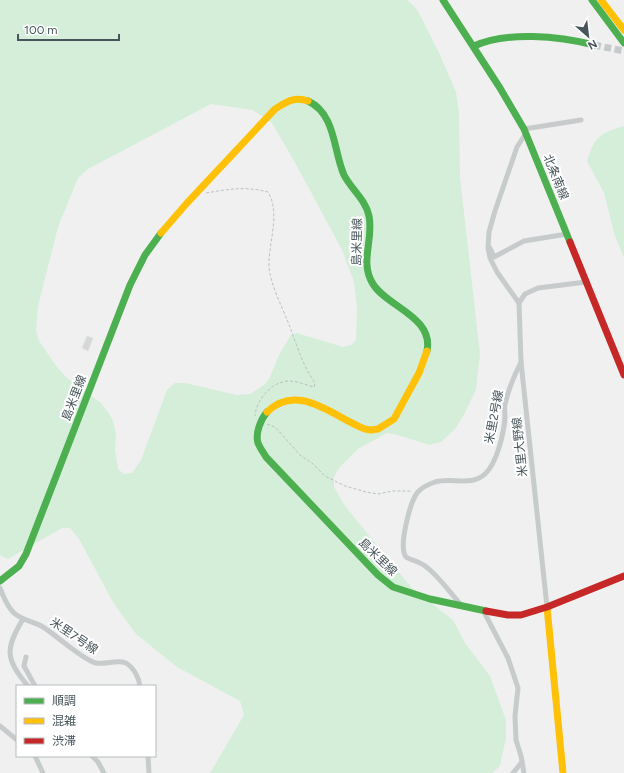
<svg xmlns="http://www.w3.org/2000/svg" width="624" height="773" viewBox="0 0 624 773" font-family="Figtree,'Noto Sans JP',sans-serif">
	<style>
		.green { fill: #d5eed9; fill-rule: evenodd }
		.building { fill: #d6d8d8; stroke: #e1e2e3 }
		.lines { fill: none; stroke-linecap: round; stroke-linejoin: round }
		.secondary-tunnel { stroke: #c6cacb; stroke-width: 7; stroke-dasharray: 7 3.5; stroke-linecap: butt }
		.path { stroke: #b7c3bd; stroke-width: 1; stroke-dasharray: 3 2; stroke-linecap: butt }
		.street { stroke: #c7cbcc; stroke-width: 5 }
		.fast { stroke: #4caf50; stroke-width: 7 }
		.slow { stroke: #ffc107; stroke-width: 7 }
		.jam { stroke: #c62828; stroke-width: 7 }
		.labels { text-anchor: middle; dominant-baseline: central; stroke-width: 4; stroke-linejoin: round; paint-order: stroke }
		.street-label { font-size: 12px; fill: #48565b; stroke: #fff }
	</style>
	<rect width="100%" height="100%" fill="#f0f0f0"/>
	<g class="green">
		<path d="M0,0H407L413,5L418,11L440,55L456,92L459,112L460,177L480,354L476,389L464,415L455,429L441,442L430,445L394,434L387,433L358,449L339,468L334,477V487L345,506L411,587L453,620L465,643L490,676L506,720V738L502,756L500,766L492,773H210L244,715L240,701L177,667L136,634L114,604L79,539L70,528H62L8,559L0,555ZM211,104L253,110L272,123L298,168L342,250L354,282L357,308L356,340L351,345L343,347L297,333L291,335L280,353L269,379L264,385L250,394L237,395L185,383H175L167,390L141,460L132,473L124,474L118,469L115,450L116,434L113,421L110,415L101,403L66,377L57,367L39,341L36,331L38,306L58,227L78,178L88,169Z"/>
		<path d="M624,126V258L614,233L604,193L587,161C594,137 600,133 624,126Z"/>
	</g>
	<polygon class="building" points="87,336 93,338 88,351 82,348"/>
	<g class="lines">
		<polyline class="secondary-tunnel" points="594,45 624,51"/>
		<g class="path">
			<path d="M206,193C230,189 244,186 268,192C281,213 268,244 269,267C270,283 282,307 288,322C296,342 302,365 315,383L314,387C306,385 297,381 289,381C272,381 256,400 255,416"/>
			<polyline points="267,424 275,427 301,456 312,463 325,476 345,486 366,492 378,494 392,491 411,491"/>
		</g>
		<g class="street">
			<polyline points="524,129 581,120"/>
			<polyline points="526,133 517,147 495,211 489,232 488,248 490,258 497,272 519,303 521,362 547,607"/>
			<polyline points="490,248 494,257 524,241 567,234"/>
			<polyline points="519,303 525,294 538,288 586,282"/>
			<path d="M0,588C3,596 7,606 13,612C22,621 34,621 43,627C56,635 83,660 96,663C106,665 117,659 126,663C134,668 139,678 140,686"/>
			<path d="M462,606C451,594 438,575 425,566C420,562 408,559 406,557C398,547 410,503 417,493C421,488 429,484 435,482C452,477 471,487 485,474C497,463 504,433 505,417C505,413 504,409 505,405C508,390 514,376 521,362"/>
			<polyline points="483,610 508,658 518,688 515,716 516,740 521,756 524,773"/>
			<path d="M23,619C5,649 5,659 28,686"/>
			<polyline points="26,657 24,666 35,686"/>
			<polyline points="0,726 17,740"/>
			<polyline points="35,756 43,773"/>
			<polyline points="92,756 98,762 104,773"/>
			<polyline points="148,756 149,773"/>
			<polyline points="513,773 522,762"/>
		</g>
		<g class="fast">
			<polyline points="443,0 500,88 524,129 570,242"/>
			<polyline points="592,0 624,43"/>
			<path d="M474,46C507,31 559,36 594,45"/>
			<path d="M308,101C336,114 333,150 344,175C351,189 366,200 369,216C374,240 359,262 373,284C387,307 434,317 427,351"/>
			<path d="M267,412C261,419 255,433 258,443C260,448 263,452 266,457L378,575L393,587L430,599L486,611"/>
			<polyline points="0,581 19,566 26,554 130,285 145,255 161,233"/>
		</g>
		<g class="slow">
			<polyline points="601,0 624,30"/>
			<path d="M161,233L187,203L275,109C286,102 295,96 308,101"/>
			<path d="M267,412C298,381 335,418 365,429L371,430L378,429L394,419L419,373L427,351"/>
			<polyline points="547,607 563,773"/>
		</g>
		<g class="jam">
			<polyline points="570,242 624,375"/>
			<polyline points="486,611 508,615 521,615 547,607 624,576"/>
		</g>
	</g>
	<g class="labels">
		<g class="street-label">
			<text transform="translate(556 177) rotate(68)">北条南線</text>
			<text transform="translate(357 242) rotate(-89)">島米里線</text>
			<text transform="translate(74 398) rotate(-69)">島米里線</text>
			<text transform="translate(494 417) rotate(-79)">米里2号線</text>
			<text transform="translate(520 447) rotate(-96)">米里大野線</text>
			<text transform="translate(378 557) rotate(44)">島米里線</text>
			<text transform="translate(74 636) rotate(34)">米里7号線</text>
		</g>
	</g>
	<rect x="16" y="685" width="140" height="72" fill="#ffffff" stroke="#b6bbbd"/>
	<rect x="24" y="698" width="20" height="6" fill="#4caf50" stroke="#b6bbbd"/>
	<text x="52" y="705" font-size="12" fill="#48565b">順調</text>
	<rect x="24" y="718" width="20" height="6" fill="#ffc107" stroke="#b6bbbd"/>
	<text x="52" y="725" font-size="12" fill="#48565b">混雑</text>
	<rect x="24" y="738" width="20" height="6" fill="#c62828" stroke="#b6bbbd"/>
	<text x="52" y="745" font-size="12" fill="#48565b">渋滞</text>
	<g transform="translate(588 36) rotate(152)" stroke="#ffffff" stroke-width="3" paint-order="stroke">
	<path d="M0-3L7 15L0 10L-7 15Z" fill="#48565b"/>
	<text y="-6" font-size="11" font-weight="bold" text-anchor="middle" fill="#48565b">N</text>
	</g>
	<path d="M18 34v6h101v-6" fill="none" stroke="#48565b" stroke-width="2"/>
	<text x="24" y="34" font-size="12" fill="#48565b" stroke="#ffffff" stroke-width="3" paint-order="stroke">100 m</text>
</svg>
